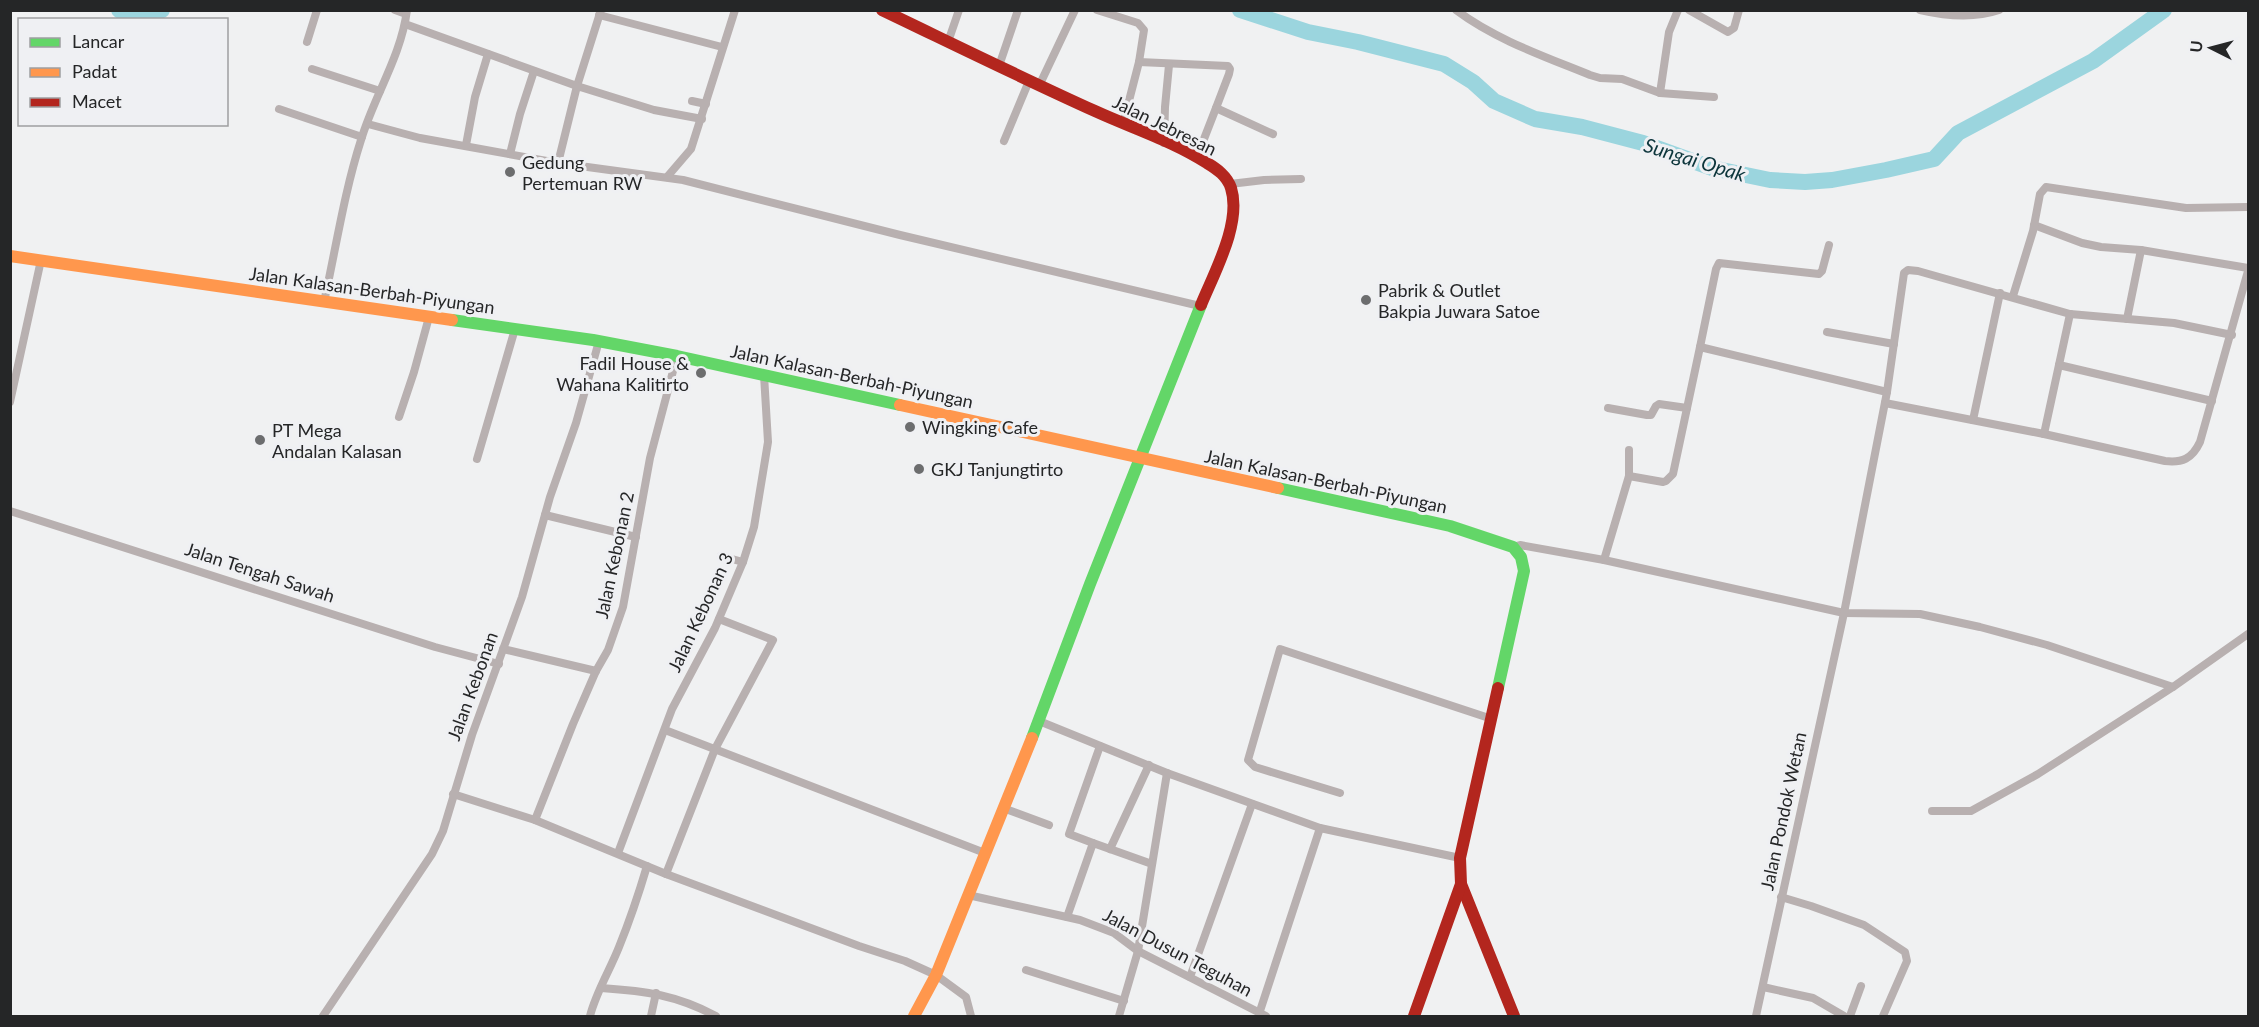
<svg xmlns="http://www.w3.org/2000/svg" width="2259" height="1027" viewBox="0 0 2259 1027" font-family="Lato,sans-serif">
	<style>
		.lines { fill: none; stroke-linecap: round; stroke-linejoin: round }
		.river { stroke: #9bd5de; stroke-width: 16 }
		.street { stroke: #b8b0b0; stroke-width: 8 }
		.fast { stroke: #63d668; stroke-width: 12 }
		.slow { stroke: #ff974d; stroke-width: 12 }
		.jam { stroke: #b3261e; stroke-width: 12 }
		.poi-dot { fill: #6c6d6e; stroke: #eff0f3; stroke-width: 2 }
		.labels { text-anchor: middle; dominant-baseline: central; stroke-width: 6; stroke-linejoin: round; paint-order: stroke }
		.street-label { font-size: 18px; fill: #252627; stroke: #eff0f3 }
		.poi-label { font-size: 18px; fill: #252627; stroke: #eff0f3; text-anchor: start }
		.water-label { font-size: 20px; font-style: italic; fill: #0c353b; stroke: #eff0f3 }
	</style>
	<rect width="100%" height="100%" fill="#f0f1f2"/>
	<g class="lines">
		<g class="river">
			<path d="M119,10C132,20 149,18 162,10"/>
			<polyline points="1240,10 1308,32 1358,42 1444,64 1473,82 1494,101 1535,119 1582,127 1643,143 1712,168 1770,180 1805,182 1832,180 1886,170 1934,159 1958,133 2093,61 2164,10"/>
		</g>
		<g class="street">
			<polyline points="395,10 406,14"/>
			<polyline points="1097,10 1138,23 1144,30 1139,62 1123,124"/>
			<path d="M1456,10C1496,40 1546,57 1590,75L1600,78L1622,79L1660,93L1714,97"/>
			<polyline points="1689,10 1728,32 1734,28 1739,10"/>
			<path d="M1920,10C1946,16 1973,19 1999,10"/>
			<polyline points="599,15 722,47"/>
			<polyline points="405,24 577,86 601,10"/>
			<polyline points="307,42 317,10"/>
			<polyline points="948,42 959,10"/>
			<polyline points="1139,62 1228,66 1230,69 1229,74 1216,108"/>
			<polyline points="999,66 1018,10"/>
			<polyline points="312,69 380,91"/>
			<polyline points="1039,86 1075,10"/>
			<polyline points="1660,93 1669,32 1678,10"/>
			<polyline points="692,101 706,104"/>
			<polyline points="279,109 362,137"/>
			<polyline points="368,124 420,138 558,163 683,180 900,235 1200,306"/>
			<polyline points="1004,141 1029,81"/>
			<polyline points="1164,143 1165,107 1169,65"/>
			<polyline points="466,145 475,97 488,54"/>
			<polyline points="510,154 520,114 534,71"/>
			<polyline points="1197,157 1216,108 1273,134"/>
			<polyline points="558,163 577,86 654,110 702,119"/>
			<polyline points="667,177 691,149 735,10"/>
			<polyline points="1230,184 1264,180 1301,179"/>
			<polyline points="2034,225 2082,243 2101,247 2141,250 2248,268"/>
			<polyline points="2013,296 2033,231 2040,194 2046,187 2186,208 2248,207"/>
			<path d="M324,302C336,248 344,193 361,140C374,96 401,57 407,10"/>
			<polyline points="2127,319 2141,250"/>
			<polyline points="1827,332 1894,344"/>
			<polyline points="1700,347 1716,269 1719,263 1819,274 1822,271 1829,245"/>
			<polyline points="2059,365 2212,401"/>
			<polyline points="10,402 41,260"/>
			<path d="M1885,403L2044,434L2165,461C2182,463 2192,459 2200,442L2248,271"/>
			<polyline points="1608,408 1647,415 1651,415 1656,406 1659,404 1687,408"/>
			<polyline points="399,417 414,372 429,317"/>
			<polyline points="1973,420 2000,293"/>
			<polyline points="2044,434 2070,314"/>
			<polyline points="477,459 515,329"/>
			<polyline points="1629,476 1629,450"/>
			<polyline points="10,511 435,647 499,664"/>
			<polyline points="545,515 636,537"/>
			<polyline points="1513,547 1520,545 1604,560 1844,613 1920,614 1980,627 2047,645 2173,687"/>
			<polyline points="721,556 743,562"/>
			<polyline points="1604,560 1629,476 1663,482 1666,481 1673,474 1700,347 1887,392"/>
			<polyline points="503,649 596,671"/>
			<polyline points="1039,721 1167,773 1320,828 1460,858"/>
			<polyline points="665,730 985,853"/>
			<polyline points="1340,793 1255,767 1248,760 1280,649 1492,719"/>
			<polyline points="453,794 535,820 666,874 859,946 905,961 936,975 966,997 971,1016"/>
			<polyline points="1003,808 1049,825"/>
			<polyline points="1932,811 1971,811 2038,774 2173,687 2248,634"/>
			<polyline points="535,820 573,724 596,671 608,650 623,607 650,458 677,356"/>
			<polyline points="1093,843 1069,834 1100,746"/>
			<polyline points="1110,849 1149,765"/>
			<polyline points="618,853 672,709 715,628 743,562 754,527 768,442 764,375"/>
			<polyline points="666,874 715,749 773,640 719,619"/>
			<polyline points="968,895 1080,920 1114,933 1138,951 1266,1016"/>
			<polyline points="1781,897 1811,906 1864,925 1905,952 1907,961 1883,1016"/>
			<polyline points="1067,917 1093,843 1152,864"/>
			<polyline points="1026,970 1124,1001"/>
			<polyline points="1190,977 1252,804"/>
			<polyline points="1763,987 1813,998 1844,1016"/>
			<path d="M601,988C646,991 676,995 716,1016"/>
			<polyline points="1259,1014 1320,828"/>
			<polyline points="323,1016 432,854 443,831 472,735 522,597 550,497 576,423 599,341"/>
			<path d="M590,1016C596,992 610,970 619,947C630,920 639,893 647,866"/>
			<polyline points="651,1016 656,993"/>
			<polyline points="1119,1016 1138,951 1167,773"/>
			<polyline points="1756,1016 1844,613 1887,392 1904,273 1908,270 1918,271 2070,314 2174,323 2232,335"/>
			<polyline points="1850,1016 1861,986"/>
		</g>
		<g class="fast">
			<polyline points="452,320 593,340 677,356 900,405"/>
			<polyline points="1278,488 1450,526 1513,547 1521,557 1524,571 1498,688"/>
			<polyline points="1032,738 1090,584 1201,305"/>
		</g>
		<g class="slow">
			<polyline points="10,256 452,320"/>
			<polyline points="900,405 1278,488"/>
			<polyline points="914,1016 936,975 1032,738"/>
		</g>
		<g class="jam">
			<path d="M882,10C953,44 1024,79 1095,111C1132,128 1173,141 1207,163C1217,169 1227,176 1231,188C1242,223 1214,273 1201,305"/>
			<polyline points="1498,688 1460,858 1461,884 1514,1016"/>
			<polyline points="1414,1016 1461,884"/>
		</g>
	</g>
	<g class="poi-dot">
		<circle cx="510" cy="172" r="6"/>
		<circle cx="1366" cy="300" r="6"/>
		<circle cx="701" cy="373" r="6"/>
		<circle cx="910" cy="427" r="6"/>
		<circle cx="260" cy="440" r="6"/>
		<circle cx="919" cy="469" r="6"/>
	</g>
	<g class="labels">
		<g class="street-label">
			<text transform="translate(1165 125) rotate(26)">Jalan Jebresan</text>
			<text transform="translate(372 290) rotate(8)">Jalan Kalasan-Berbah-Piyungan</text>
			<text transform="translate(852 376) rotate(12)">Jalan Kalasan-Berbah-Piyungan</text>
			<text transform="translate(1326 481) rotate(12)">Jalan Kalasan-Berbah-Piyungan</text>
			<text transform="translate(614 555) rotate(-78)">Jalan Kebonan 2</text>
			<text transform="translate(260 572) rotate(18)">Jalan Tengah Sawah</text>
			<text transform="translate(700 612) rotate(-65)">Jalan Kebonan 3</text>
			<text transform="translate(472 686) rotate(-70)">Jalan Kebonan</text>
			<text transform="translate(1783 811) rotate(-78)">Jalan Pondok Wetan</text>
			<text transform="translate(1178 952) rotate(28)">Jalan Dusun Teguhan</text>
		</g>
		<g class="poi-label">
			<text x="522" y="162">Gedung<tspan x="522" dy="21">Pertemuan RW</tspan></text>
			<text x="1378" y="290">Pabrik &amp; Outlet<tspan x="1378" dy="21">Bakpia Juwara Satoe</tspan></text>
			<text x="689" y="363" text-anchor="end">Fadil House &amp;<tspan x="689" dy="21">Wahana Kalitirto</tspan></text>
			<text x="922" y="427">Wingking Cafe</text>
			<text x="272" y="430">PT Mega<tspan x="272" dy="21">Andalan Kalasan</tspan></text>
			<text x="931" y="469">GKJ Tanjungtirto</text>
		</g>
		<g class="water-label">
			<text transform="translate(1695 159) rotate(17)">Sungai Opak</text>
		</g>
	</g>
	<rect width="2259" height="1027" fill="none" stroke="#252627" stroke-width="24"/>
	<rect x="18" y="18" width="210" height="108" fill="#eff0f3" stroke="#9e9fa1" stroke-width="1.5"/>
	<rect x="30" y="38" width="30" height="9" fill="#63d668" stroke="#9e9fa1" stroke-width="1.5"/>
	<text x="72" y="48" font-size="18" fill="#252627">Lancar</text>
	<rect x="30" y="68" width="30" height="9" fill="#ff974d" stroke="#9e9fa1" stroke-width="1.5"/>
	<text x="72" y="78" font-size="18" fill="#252627">Padat</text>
	<rect x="30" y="98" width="30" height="9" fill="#b3261e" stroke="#9e9fa1" stroke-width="1.5"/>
	<text x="72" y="108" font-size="18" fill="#252627">Macet</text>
	<g transform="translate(2211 48) rotate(276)" stroke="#eff0f3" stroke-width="4.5" paint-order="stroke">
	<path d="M0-4.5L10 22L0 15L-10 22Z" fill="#252627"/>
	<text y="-9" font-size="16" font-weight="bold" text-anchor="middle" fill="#252627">U</text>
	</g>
</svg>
